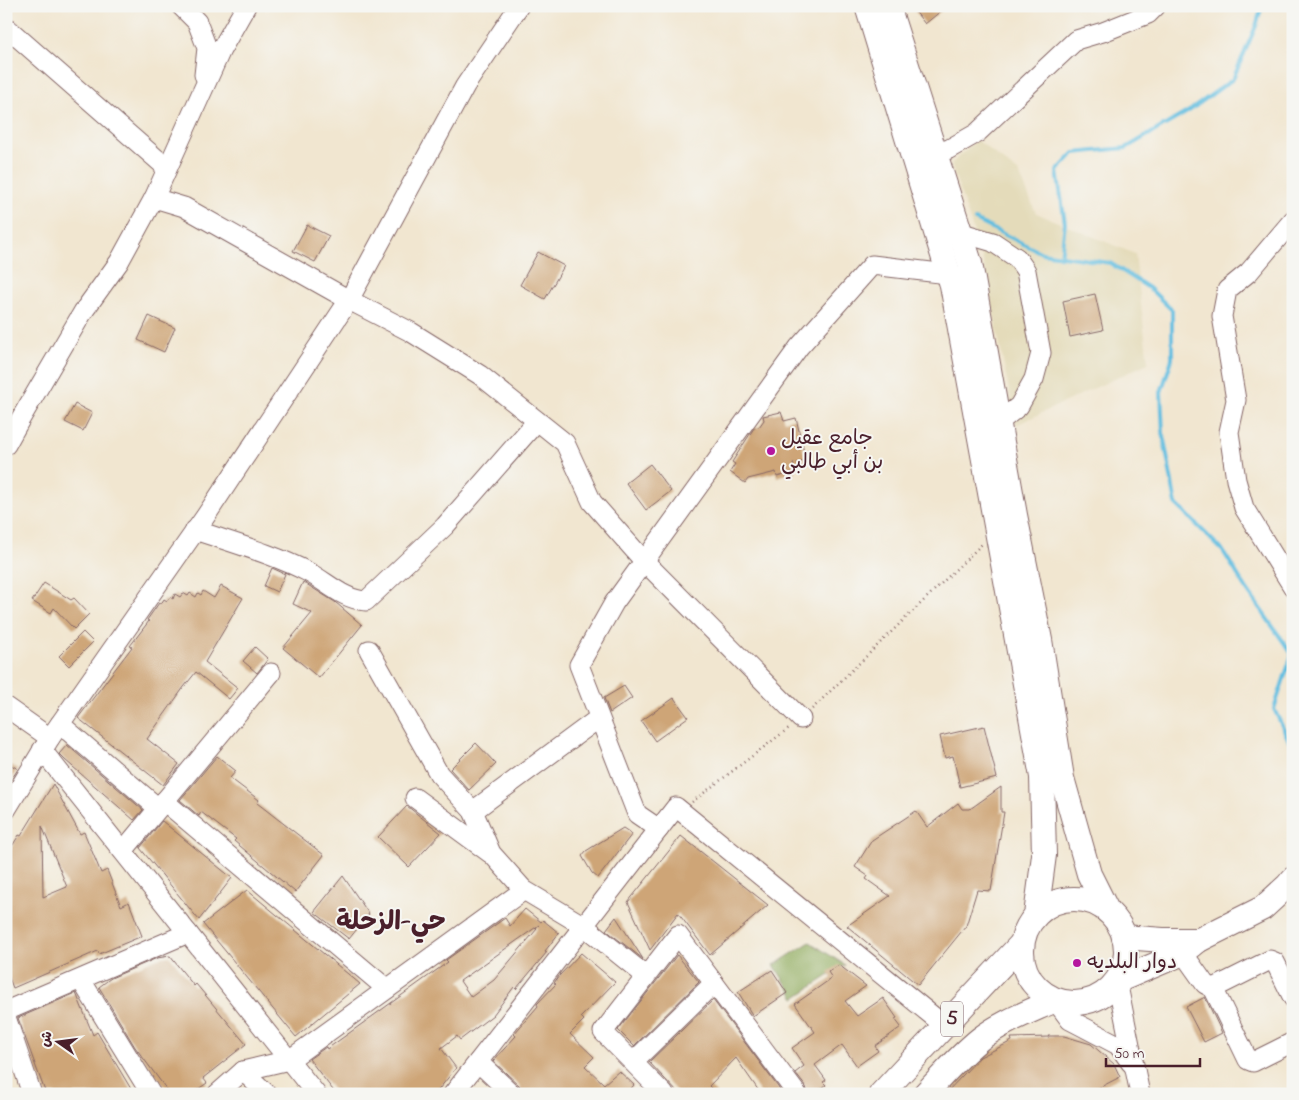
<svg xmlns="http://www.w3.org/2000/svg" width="1299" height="1100" viewBox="0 0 1299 1100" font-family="'Indie Flower','Playpen Sans Arabic',sans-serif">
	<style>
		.built { fill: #e4dbba }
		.forest { fill: #8faa5c; stroke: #6c6444 }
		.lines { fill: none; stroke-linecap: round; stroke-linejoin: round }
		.stream { stroke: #62bee0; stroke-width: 4 }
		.building { fill: #cea577; fill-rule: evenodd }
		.minor-casing { stroke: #846565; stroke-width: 21 }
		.major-casing { stroke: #846565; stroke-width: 26 }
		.path { stroke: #846565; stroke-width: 2.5; stroke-dasharray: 1 4; stroke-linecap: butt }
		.minor { stroke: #fff; stroke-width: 19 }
		.major { stroke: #fff; stroke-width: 24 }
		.poi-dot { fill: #b5179e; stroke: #f6f6f2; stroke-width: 2 }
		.labels { text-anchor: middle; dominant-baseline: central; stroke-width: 4; stroke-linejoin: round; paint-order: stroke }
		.shield { fill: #f6f6f2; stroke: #7e6067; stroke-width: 1 }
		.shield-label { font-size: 20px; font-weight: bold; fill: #4a1f2b }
		.poi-label { font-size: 21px; fill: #4a1f2b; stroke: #f6f6f2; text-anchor: start }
		.district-label { font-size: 26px; font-weight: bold; fill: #4a1f2b; stroke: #f6f6f2 }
	</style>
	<rect width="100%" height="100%" fill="#f6f6f2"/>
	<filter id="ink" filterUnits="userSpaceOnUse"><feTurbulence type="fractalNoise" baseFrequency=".02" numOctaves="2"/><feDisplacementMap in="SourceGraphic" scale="10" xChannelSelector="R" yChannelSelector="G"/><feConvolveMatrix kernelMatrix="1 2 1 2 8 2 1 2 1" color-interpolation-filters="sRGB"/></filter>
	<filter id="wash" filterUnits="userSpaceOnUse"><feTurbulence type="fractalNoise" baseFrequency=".0096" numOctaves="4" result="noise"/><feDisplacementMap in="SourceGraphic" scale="20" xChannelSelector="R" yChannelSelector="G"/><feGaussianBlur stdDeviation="1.12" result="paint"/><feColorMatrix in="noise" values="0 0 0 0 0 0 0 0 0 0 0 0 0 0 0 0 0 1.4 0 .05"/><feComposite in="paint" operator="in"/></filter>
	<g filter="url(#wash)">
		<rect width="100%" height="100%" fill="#f1e6d0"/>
		<polygon class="built" points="977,140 1019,173 1036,213 1135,254 1148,363 1016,425 982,256 951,164"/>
		<polygon class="forest" points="810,942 845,965 795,998 774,965"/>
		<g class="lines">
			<g class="stream">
				<polyline points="975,220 1042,253 1110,263 1149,288 1172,310 1172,359 1161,392 1163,434 1176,504 1223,551 1247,590 1292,654 1274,709 1293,749"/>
				<polyline points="1061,257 1065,223 1057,171 1074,153 1126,148 1189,111 1233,79 1256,26 1262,6"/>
			</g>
		</g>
		<g id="blocks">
			<g class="building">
				<polygon points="911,6 947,6 925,24"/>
				<polygon points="307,225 329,236 315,262 293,251"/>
				<polygon points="538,252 564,266 545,299 520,285"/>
				<polygon points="1095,294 1103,330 1070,337 1063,301"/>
				<polygon points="149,316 175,328 164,352 138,340"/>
				<polygon points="75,404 92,413 83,431 65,422"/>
				<polygon points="781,412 784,421 796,418 806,461 793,464 795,472 777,477 776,472 748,479 745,483 730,472 735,464 732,462 754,428 759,427 764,420 763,416"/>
				<polygon points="650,464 671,491 646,510 626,483"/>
				<polygon points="272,568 285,574 277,592 264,586"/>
				<polygon points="303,582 335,602 362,625 319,678 283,648 312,613 293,604"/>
				<polygon points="44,583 71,600 74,598 89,614 74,629 54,608 51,613 32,601"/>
				<polygon points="221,586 243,598 205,662 238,688 229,699 196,672 184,687 147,739 179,764 163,785 78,718 132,647 130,646 149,621 147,620 159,603 161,604 164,599 167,601 170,597 173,599 175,594 180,597 183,593 188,596 190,593 196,597 198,593 201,595 203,591 214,598"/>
				<polygon points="83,632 93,642 69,666 59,656"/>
				<polygon points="255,647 268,659 257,673 243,661"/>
				<polygon points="624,686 632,698 610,713 604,698"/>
				<polygon points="674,698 688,717 655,741 641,721"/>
				<polygon points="984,726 997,778 960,787 953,756 945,758 940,736"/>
				<polygon points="476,743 496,764 469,790 450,769"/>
				<polygon points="67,745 143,810 134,820 65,760 59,754"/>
				<polygon points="217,756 236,771 230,778 259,800 257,803 324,855 295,892 234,841 236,839 201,812 199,816 180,800"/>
				<polygon points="6,762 18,769 6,788"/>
				<path d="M53,784L80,834L84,832L101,873L107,870L121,906L129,902L142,936L99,954L98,951L13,988L6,970V856L19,835L21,836ZM42,826L67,887L43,897Z"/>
				<polygon points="1001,787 1001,812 1004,812 991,891 977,890 966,926 918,985 847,926 890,896 866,879 868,876 855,867 872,840 916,811 927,827 958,803 962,809 970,809"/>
				<polygon points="407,806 441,833 409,867 378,837"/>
				<polygon points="162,821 232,878 199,920 140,848"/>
				<polygon points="623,828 632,834 598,878 592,873 582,856 586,851"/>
				<polygon points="681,836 768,905 710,955 678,913 650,950 628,902"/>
				<polygon points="343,876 369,914 349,939 314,912"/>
				<polygon points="247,890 360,984 296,1037 203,924"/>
				<path d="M525,909L541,922L543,920L559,933L545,951L547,952L516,989L514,987L493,1015L460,1040L457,1036L441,1048L456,1068L435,1094H336L309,1059L326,1047L327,1049L448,962L446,960L505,918L510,926ZM539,925L536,928L537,929L494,980L471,997L460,981Z"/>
				<polygon points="616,917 643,959 606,930"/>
				<polygon points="581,953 615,982 581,1017 584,1020 570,1034 594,1057 585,1066 604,1084 619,1071 634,1085 626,1094 523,1094 520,1086 493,1061 516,1036 514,1034 538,1006 537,1004 556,984 554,983 559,976"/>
				<polygon points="677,955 699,982 634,1046 618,1030"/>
				<polygon points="170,956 194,986 196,984 246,1044 203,1078 207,1083 191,1094 170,1094 135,1047 99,987 111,978 157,958"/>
				<polygon points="839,965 866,986 845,1001 857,1016 883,998 897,1018 895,1019 901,1027 875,1046 878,1051 857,1066 842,1045 815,1065 826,1080 823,1082 826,1085 814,1094 808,1094 806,1087 795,1073 804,1066 792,1048 815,1032 795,1004 832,978 828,972"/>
				<polygon points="772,970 787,993 753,1016 738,992"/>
				<polygon points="76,993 93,1035 97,1032 134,1094 46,1094 18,1018"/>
				<polygon points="1205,997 1222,1033 1204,1042 1186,1007"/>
				<polygon points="713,1000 778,1087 782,1094 761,1094 736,1058 709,1086 717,1094 679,1094 649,1062"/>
				<polygon points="1048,1036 1064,1036 1091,1044 1114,1064 1120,1077 1087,1094 945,1094 980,1057 1012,1041 1011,1038 1049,1037"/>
			</g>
		</g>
	</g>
	<g filter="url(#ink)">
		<use href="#blocks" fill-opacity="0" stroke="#846565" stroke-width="1"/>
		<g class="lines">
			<defs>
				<g id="minor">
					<polyline points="181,6 197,22 207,48 204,75"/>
					<polyline points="6,27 167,168"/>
					<polyline points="935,154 949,149 977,133 1076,40 1103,32 1148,14 1156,6"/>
					<polyline points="154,198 221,50 246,6"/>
					<polyline points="1293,220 1249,272 1227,290 1222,316 1236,400 1229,432 1236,480 1244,508 1293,587"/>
					<polyline points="959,232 993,242 1017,258 1026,271 1041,353 1034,379 1019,406 998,423"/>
					<polyline points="6,445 21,418 83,312 119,262 154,198 184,207 349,300 411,332 480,375 565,443 592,502 644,561 801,719"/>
					<path d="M195,530C233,543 273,554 308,572C327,582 344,600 366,601L445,526L537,421"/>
					<polyline points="369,650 439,774 473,811 491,853 524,890 584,926 646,976"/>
					<polyline points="6,707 50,738"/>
					<polyline points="60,724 158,808"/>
					<polyline points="42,750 316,1094"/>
					<polyline points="415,798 490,853"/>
					<polyline points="164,801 387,989"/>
					<polyline points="6,810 50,738 205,517 349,300 465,86 519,6"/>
					<polyline points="473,811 599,718"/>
					<polyline points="659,829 637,814 579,665 614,603 799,347 872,265 948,274"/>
					<polyline points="123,851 271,673"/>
					<polyline points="1183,953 1205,984 1216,990"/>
					<polyline points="81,980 151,1094"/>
					<polyline points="1117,981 1140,1094"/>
					<polyline points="1216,990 1215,992 1248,1060 1253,1062 1293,1042"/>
					<polyline points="1216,990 1216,987 1270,960 1275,962 1293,998"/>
					<polyline points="1055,1000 1070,1020 1118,1045 1131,1063"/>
					<polyline points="6,1011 188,933"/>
					<polyline points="6,1017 32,1094"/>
					<polyline points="478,1062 512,1094"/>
					<polyline points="633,1062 714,983"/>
					<polyline points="243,1071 267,1094"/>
					<polyline points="217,1094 243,1071 289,1060 524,890"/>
					<polyline points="453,1094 676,807 945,1026"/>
					<polyline points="664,1094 603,1032 678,935 797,1094"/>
				</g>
				<g id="major">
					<polyline points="867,6 952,285 1042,777 1044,855 1036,915"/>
					<polyline points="888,6 970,263 1015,515 1040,640 1062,778 1089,874 1107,910"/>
					<circle cx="1074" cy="951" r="52"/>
					<polyline points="1124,937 1163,940 1199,940"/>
					<polyline points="1117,981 1183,953 1199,940 1263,908 1288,885 1293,879"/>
					<polyline points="881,1094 1022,943"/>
					<path d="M925,1094C943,1075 960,1055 980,1039C1002,1022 1029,1012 1055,1000"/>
				</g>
			</defs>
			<use href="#minor" class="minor-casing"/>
			<use href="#major" class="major-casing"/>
			<g class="path">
				<polyline points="812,709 982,544"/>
				<polyline points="692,802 789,728"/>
			</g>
			<use href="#minor" class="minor"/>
			<use href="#major" class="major"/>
		</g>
	</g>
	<g class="poi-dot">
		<circle cx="771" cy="451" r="5"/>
		<circle cx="1077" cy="963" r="5"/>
	</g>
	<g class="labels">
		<rect class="shield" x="941" y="1001.5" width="22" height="35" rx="4"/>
		<g class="shield-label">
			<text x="952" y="1019">5</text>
		</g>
		<g class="poi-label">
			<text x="781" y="439">جامع عقيل<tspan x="781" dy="24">بن أبي طالبي</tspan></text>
			<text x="1087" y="963">دوار البلديه</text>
		</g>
		<g class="district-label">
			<text x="391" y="923">حي-الزحلة</text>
		</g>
	</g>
	<rect width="1299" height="1100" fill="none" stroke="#f6f6f2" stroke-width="25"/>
	<g transform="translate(58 1042) rotate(284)" stroke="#f6f6f2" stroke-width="4" paint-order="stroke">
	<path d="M0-4L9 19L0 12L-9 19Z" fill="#4a1f2b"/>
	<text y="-8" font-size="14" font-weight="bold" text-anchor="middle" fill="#4a1f2b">ش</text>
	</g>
	<path d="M1106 1058v8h94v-8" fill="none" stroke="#4a1f2b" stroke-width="2.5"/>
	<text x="1114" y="1058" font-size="15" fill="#4a1f2b" stroke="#f6f6f2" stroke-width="4" paint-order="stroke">50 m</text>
</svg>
